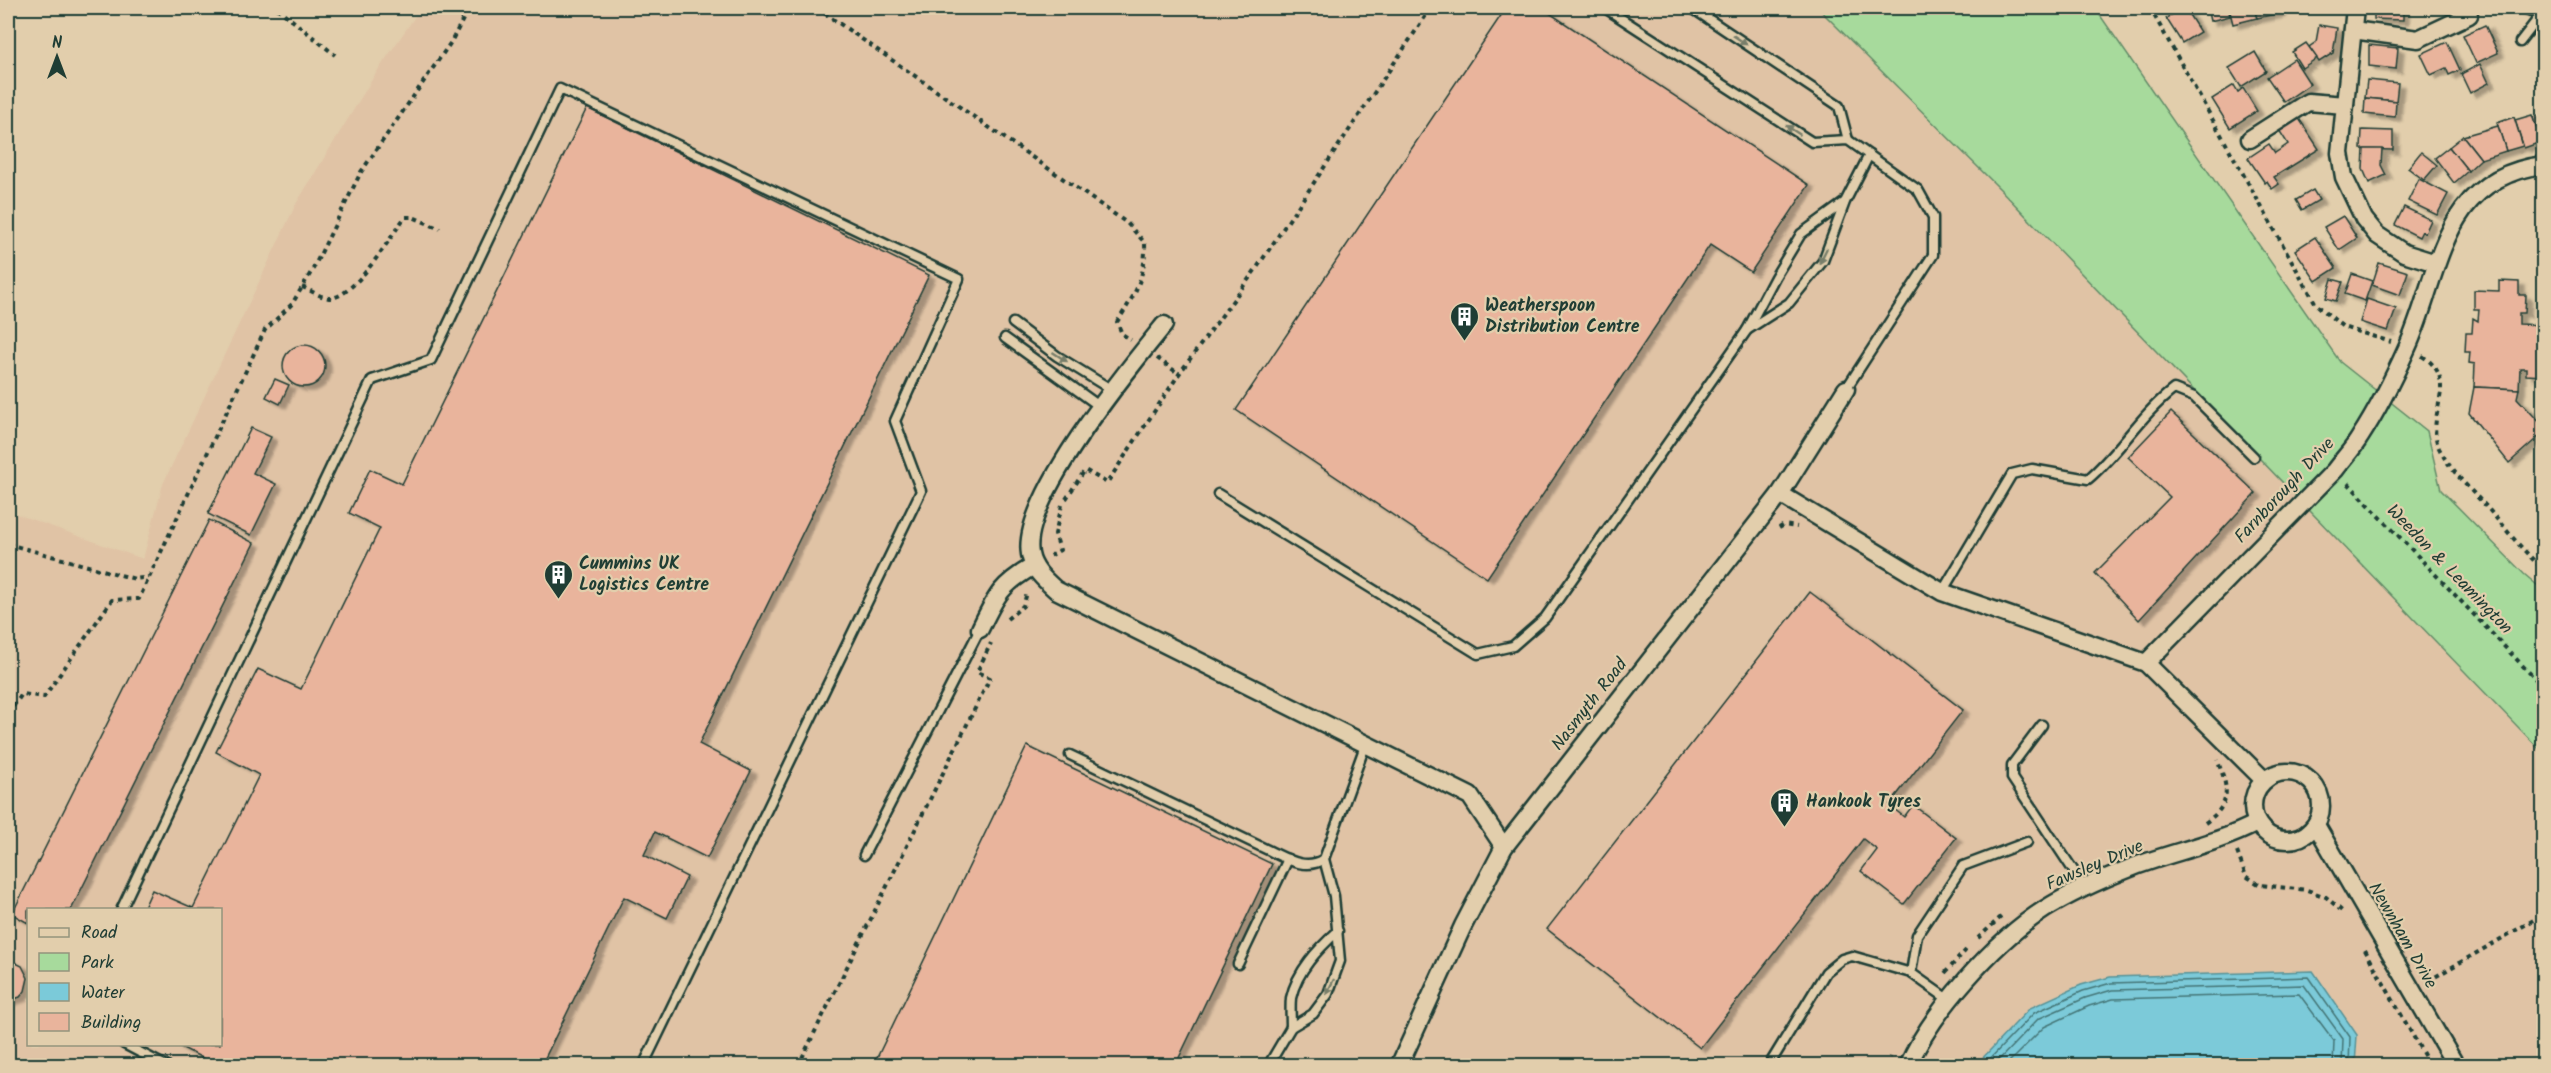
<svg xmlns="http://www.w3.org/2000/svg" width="2551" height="1073" viewBox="0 0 2551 1073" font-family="Kalam,sans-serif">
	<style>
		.built { fill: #e0c3a5; fill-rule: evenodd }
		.green { fill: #a7da9c; stroke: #638c68; stroke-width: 1.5 }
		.water { fill: #7bcad9; stroke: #569297; stroke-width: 1.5 }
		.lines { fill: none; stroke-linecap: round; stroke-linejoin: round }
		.shore { stroke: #447576; stroke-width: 1.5 }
		.building { fill: #e9b49c; stroke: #1f3d34; stroke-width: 1.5; filter: url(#shadow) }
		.lane-casing { stroke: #1f3d34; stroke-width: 13 }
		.street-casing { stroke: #1f3d34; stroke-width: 21 }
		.path { stroke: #1f3d34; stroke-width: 4; stroke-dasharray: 4.5 4.5; stroke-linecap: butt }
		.lane { stroke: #e2ceac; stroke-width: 8 }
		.street { stroke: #e2ceac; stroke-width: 16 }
		.oneway { fill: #777e6a }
		.labels { text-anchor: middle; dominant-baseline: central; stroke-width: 4.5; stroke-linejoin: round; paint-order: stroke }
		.poi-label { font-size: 18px; font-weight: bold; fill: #1f3d34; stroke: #e2ceac; text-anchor: start }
		.street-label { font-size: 18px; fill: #1f3d34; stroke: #e2ceac }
	</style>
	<defs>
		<filter id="shadow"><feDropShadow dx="6" dy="4" stdDeviation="1.5" flood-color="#0004"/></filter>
	</defs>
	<rect width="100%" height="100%" fill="#e2ceac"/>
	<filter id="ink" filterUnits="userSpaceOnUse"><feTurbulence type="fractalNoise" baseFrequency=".0167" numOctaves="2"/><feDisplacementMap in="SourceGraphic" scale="12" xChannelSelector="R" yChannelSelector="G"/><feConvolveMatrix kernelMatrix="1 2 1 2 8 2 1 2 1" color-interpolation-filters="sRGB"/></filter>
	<g filter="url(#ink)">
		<path class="built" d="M421,8H1818L2000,189L2543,753V1065L8,1066V511L143,559L163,484L296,204L376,73ZM28,910H220V1044H28Z"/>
		<polygon class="green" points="1818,8 2095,8 2340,362 2427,431 2441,490 2524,574 2543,590 2543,753 2000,189"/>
		<polygon class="water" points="2313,971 2357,1035 2355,1065 1976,1065 2030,1008 2081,985 2110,977"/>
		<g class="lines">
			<g class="shore">
				<polyline points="1983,1066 2034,1013 2083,991 2111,983 2308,977 2350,1037 2349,1066"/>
				<polyline points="1993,1066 2038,1019 2085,998 2112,990 2304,985 2343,1039 2342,1066"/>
				<polyline points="2005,1066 2044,1027 2089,1006 2113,999 2299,994 2334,1041 2333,1066"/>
			</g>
		</g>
		<g class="building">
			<polygon points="1506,8 1542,8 1809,185 1751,272 1710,245 1487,578 1236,410"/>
			<polygon points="2207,8 2228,8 2230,16 2210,21"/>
			<polygon points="2229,8 2254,8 2257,18 2233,24"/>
			<polygon points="2254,8 2279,8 2280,13 2257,18"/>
			<polygon points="2374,8 2403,8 2403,20 2374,19"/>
			<polygon points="2514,8 2537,8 2530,17"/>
			<polygon points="2186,10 2200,32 2182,43 2166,18 2178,11 2180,13"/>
			<polygon points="2319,25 2337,28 2333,53 2319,62 2309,47 2316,42"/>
			<polygon points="2485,25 2498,53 2476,63 2463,35"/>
			<polygon points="2447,42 2460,70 2449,75 2446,68 2431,75 2421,54"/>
			<polygon points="2306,43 2317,58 2302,68 2292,52"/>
			<polygon points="2369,45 2398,48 2396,69 2369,66"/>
			<polygon points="2255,52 2266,71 2241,87 2229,68"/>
			<polygon points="2294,59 2310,84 2284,102 2267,77"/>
			<polygon points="2480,64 2489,83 2470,93 2461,74"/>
			<polygon points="2367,80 2398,83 2396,101 2365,98"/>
			<polygon points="2234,85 2238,92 2243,88 2257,111 2230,128 2212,99"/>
			<polygon points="2365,98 2396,101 2395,117 2364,114"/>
			<polygon points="587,108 929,275 699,744 751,771 707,858 655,832 644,855 687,877 667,918 624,897 541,1066 218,1066 175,1044 220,1044 220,910 143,910 152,890 193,908 259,775 216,752 258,669 301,689 380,528 349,513 370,469 402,484"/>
			<polygon points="2544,113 2544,143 2541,144 2533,117"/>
			<polygon points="2532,115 2541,142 2524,148 2515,120"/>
			<polygon points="2298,117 2319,149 2274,177 2279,184 2272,189 2267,181 2265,183 2248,158 2269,144 2275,153 2288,144 2279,130"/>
			<polygon points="2514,117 2523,146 2506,151 2497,123"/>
			<polygon points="2498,126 2506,151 2481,159 2463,136"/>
			<polygon points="2362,130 2393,131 2393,150 2361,149"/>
			<polygon points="2463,136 2481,159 2468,171 2449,147"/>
			<polygon points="2449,147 2468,171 2454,183 2435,158"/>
			<polygon points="2364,149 2382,149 2381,165 2386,175 2369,183 2363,169"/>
			<polygon points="2421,152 2437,165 2424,180 2408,168"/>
			<polygon points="2419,179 2448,194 2437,215 2408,201"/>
			<polygon points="2313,190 2319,200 2302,210 2296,200"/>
			<polygon points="2404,207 2431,220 2425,233 2422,231 2419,237 2395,225"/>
			<polygon points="2343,216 2357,238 2339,250 2324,227"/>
			<polygon points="2315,237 2336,268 2316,281 2295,250"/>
			<polygon points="2379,263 2408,272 2400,295 2372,285"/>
			<polygon points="2352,274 2372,281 2365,301 2345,294"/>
			<polygon points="2332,279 2343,282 2336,301 2326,298"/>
			<polygon points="2499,281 2519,282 2519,295 2526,295 2525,313 2519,313 2519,324 2544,325 2544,376 2526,375 2526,368 2520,368 2519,389 2474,387 2475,364 2469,363 2470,352 2465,352 2466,333 2472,333 2473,318 2478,321 2479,309 2474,309 2474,290 2499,291"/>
			<polygon points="2367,299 2396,309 2388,331 2360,322"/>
			<circle cx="304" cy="366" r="21"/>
			<polygon points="275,379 289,385 280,404 266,397"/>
			<polygon points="2474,387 2519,389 2517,398 2544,427 2544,432 2509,463 2469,413"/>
			<polygon points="2171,412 2256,493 2139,620 2095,573 2170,497 2128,457"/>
			<polygon points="251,428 271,437 253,473 276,484 251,535 208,514"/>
			<polygon points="209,520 254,543 71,910 28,910 28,923 12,914"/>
			<polygon points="1810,592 1963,710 1889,805 1904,817 1913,805 1956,838 1904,904 1861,871 1877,850 1863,839 1700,1048 1547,929"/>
			<polygon points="1027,746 1272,864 1175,1066 873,1066"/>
			<polygon points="8,959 22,966 28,978 25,991 20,997 8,1001"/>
		</g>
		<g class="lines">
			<defs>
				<g id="lane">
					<polyline points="1605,8 1812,142 1848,140 1918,190 1933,217 1933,255 1846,389"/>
					<polyline points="1692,8 1839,106 1848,140"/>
					<polyline points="2520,42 2544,11"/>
					<polyline points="1845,202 1801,234 1775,277 1747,330 1789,303 1823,261 1845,202 1869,155"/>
					<polyline points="1013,323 1057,356 1112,390"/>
					<polyline points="1005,338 1099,406"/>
					<polyline points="1218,494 1478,654 1513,646 1545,618 1747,330"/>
					<path d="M1942,592L2012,474L2032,469L2088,479C2120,452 2140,415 2174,389L2194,397L2254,457"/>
					<polyline points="2042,725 2012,765 2012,778 2085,888"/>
					<path d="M1070,755L1270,851C1287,859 1306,871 1324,859L1366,743"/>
					<polyline points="864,855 980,629"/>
					<polyline points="121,910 372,380 431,360 560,89 959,279 895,421 921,491 643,1066"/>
					<polyline points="1238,964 1288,859"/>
					<polyline points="1949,1000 1911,973 1917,935 1963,866 2027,842"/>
					<path d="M1291,1027C1291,1018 1290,1007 1291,998C1297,971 1318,949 1338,931"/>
					<polyline points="124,1044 166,1066"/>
					<polyline points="1771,1062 1826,972 1842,959 1852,956 1911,973"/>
					<polyline points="1268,1066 1291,1027 1313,1014 1328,994 1340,961 1334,896 1324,859"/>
				</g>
				<g id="street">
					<polyline points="2355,8 2340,153 2344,177 2364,219 2377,235 2404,253 2436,263"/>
					<polyline points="2353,30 2418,39 2469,15"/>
					<polyline points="2250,139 2308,102 2345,105"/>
					<path d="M1164,325C1129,368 1020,500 1030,554C1033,570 1045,580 1056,590L1470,796L1504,847"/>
					<polyline points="1780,494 1942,592 2146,663 2264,780"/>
					<path d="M980,629C996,596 1001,584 1034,566"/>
					<path d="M2146,663L2335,470C2343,459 2353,449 2360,437C2377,411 2394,377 2407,348C2441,273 2440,177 2544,165"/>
					<circle cx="2287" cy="806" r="34"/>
					<polyline points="2316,825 2456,1066"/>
					<polyline points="1399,1066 1463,926 1504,847 1780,494 1846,389"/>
					<path d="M1908,1066C1931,1012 1996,940 2045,909C2071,893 2100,880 2128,869C2170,852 2215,845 2257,823"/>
				</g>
			</defs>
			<use href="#lane" class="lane-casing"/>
			<use href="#street" class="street-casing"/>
			<g class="path">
				<polyline points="277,8 335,55"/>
				<path d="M817,8L1127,223L1145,243C1146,276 1135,295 1117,322L1122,334L1131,340"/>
				<polyline points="2150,8 2316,304 2343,327 2391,342"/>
				<path d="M302,287C310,290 320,297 329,298C354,299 391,236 405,217H413L440,229"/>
				<path d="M2422,356C2462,381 2424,414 2439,448C2449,469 2469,488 2485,505C2504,527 2522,550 2544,570"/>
				<polyline points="1157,358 1179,374"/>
				<polyline points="2348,483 2544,688"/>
				<polyline points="1066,499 1085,470 1107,483 1179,374 1256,269 1431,8"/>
				<polyline points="1779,528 1784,525 1797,527"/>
				<polyline points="8,544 135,579 149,577"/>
				<polyline points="1050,556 1060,550 1055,534 1062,505"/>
				<polyline points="1007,619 1023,606 1027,593"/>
				<polyline points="8,714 22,694 44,697 112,600 139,599 265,330 292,304 313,269 361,172 451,42 469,8"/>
				<path d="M2205,823C2232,804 2229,788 2217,760"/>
				<polyline points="2237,852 2246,876 2260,885 2307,890 2326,897 2343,912"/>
				<polyline points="1978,938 2001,917"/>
				<polyline points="2365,950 2430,1066"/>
				<polyline points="1945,973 1966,950"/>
				<polyline points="2428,981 2544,914"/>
				<polyline points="798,1066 990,678 977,672 991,643"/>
				<polyline points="1886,1066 1890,1057"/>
			</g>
			<use href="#lane" class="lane"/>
			<use href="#street" class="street"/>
		</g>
		<defs><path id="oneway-solid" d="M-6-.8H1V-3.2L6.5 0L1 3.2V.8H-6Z" transform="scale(1.5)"/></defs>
		<g class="oneway">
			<use href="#oneway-solid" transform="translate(1740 40) rotate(34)"/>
			<use href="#oneway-solid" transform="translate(1793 130) rotate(-147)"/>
			<use href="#oneway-solid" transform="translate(1823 256) rotate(116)"/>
			<use href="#oneway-solid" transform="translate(1060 357) rotate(33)"/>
			<use href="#oneway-solid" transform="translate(1330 987) rotate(117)"/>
		</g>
	</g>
	<defs>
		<symbol id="building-pin" viewBox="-11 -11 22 30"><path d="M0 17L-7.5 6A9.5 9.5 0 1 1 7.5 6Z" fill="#1f3d34" stroke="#e2ceac"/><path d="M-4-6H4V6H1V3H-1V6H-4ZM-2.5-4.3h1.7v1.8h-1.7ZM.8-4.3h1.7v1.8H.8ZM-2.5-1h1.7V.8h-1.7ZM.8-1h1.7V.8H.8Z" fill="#fff"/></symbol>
	</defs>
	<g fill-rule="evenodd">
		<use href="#building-pin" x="1448" y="300" width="33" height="45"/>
		<use href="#building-pin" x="542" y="558" width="33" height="45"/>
		<use href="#building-pin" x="1768" y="786" width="33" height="45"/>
	</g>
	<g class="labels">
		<g class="poi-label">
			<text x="1485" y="306">Weatherspoon<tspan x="1485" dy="21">Distribution Centre</tspan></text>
			<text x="579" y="564">Cummins UK<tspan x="579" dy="21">Logistics Centre</tspan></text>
			<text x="1806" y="802">Hankook Tyres</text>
		</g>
		<g class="street-label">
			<text transform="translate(2285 491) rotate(-47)">Farnborough Drive</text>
			<text transform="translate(2449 570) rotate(46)">Weedon &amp; Leamington</text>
			<text transform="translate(1590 705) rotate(-52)">Nasmyth Road</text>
			<text transform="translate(2095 866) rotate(-23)">Fawsley Drive</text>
			<text transform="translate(2402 936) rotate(60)">Newnham Drive</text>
		</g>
	</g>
	<rect width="2551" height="1073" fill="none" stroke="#e2ceac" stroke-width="30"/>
	<rect x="15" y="15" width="2521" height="1043" fill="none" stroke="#1f3d34" stroke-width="2" filter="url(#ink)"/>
	<rect x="27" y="908" width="195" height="138" fill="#e2ceac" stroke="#94947c" stroke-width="1.5"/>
	<rect x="39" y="928" width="30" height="9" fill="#e2ceac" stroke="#94947c" stroke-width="1.5"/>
	<text x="81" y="938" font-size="18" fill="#1f3d34">Road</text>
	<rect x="39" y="953" width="30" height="18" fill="#a7da9c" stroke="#94947c" stroke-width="1.5"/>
	<text x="81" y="968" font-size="18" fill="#1f3d34">Park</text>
	<rect x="39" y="983" width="30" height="18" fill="#7bcad9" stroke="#94947c" stroke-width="1.5"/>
	<text x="81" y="998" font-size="18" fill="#1f3d34">Water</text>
	<rect x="39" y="1013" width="30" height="18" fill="#e9b49c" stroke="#94947c" stroke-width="1.5"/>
	<text x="81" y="1028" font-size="18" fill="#1f3d34">Building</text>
	<g transform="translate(57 57)" stroke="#e2ceac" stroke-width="4.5" paint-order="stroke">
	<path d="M0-4.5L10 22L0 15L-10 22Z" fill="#1f3d34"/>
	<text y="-9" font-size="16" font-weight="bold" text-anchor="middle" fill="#1f3d34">N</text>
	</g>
</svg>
